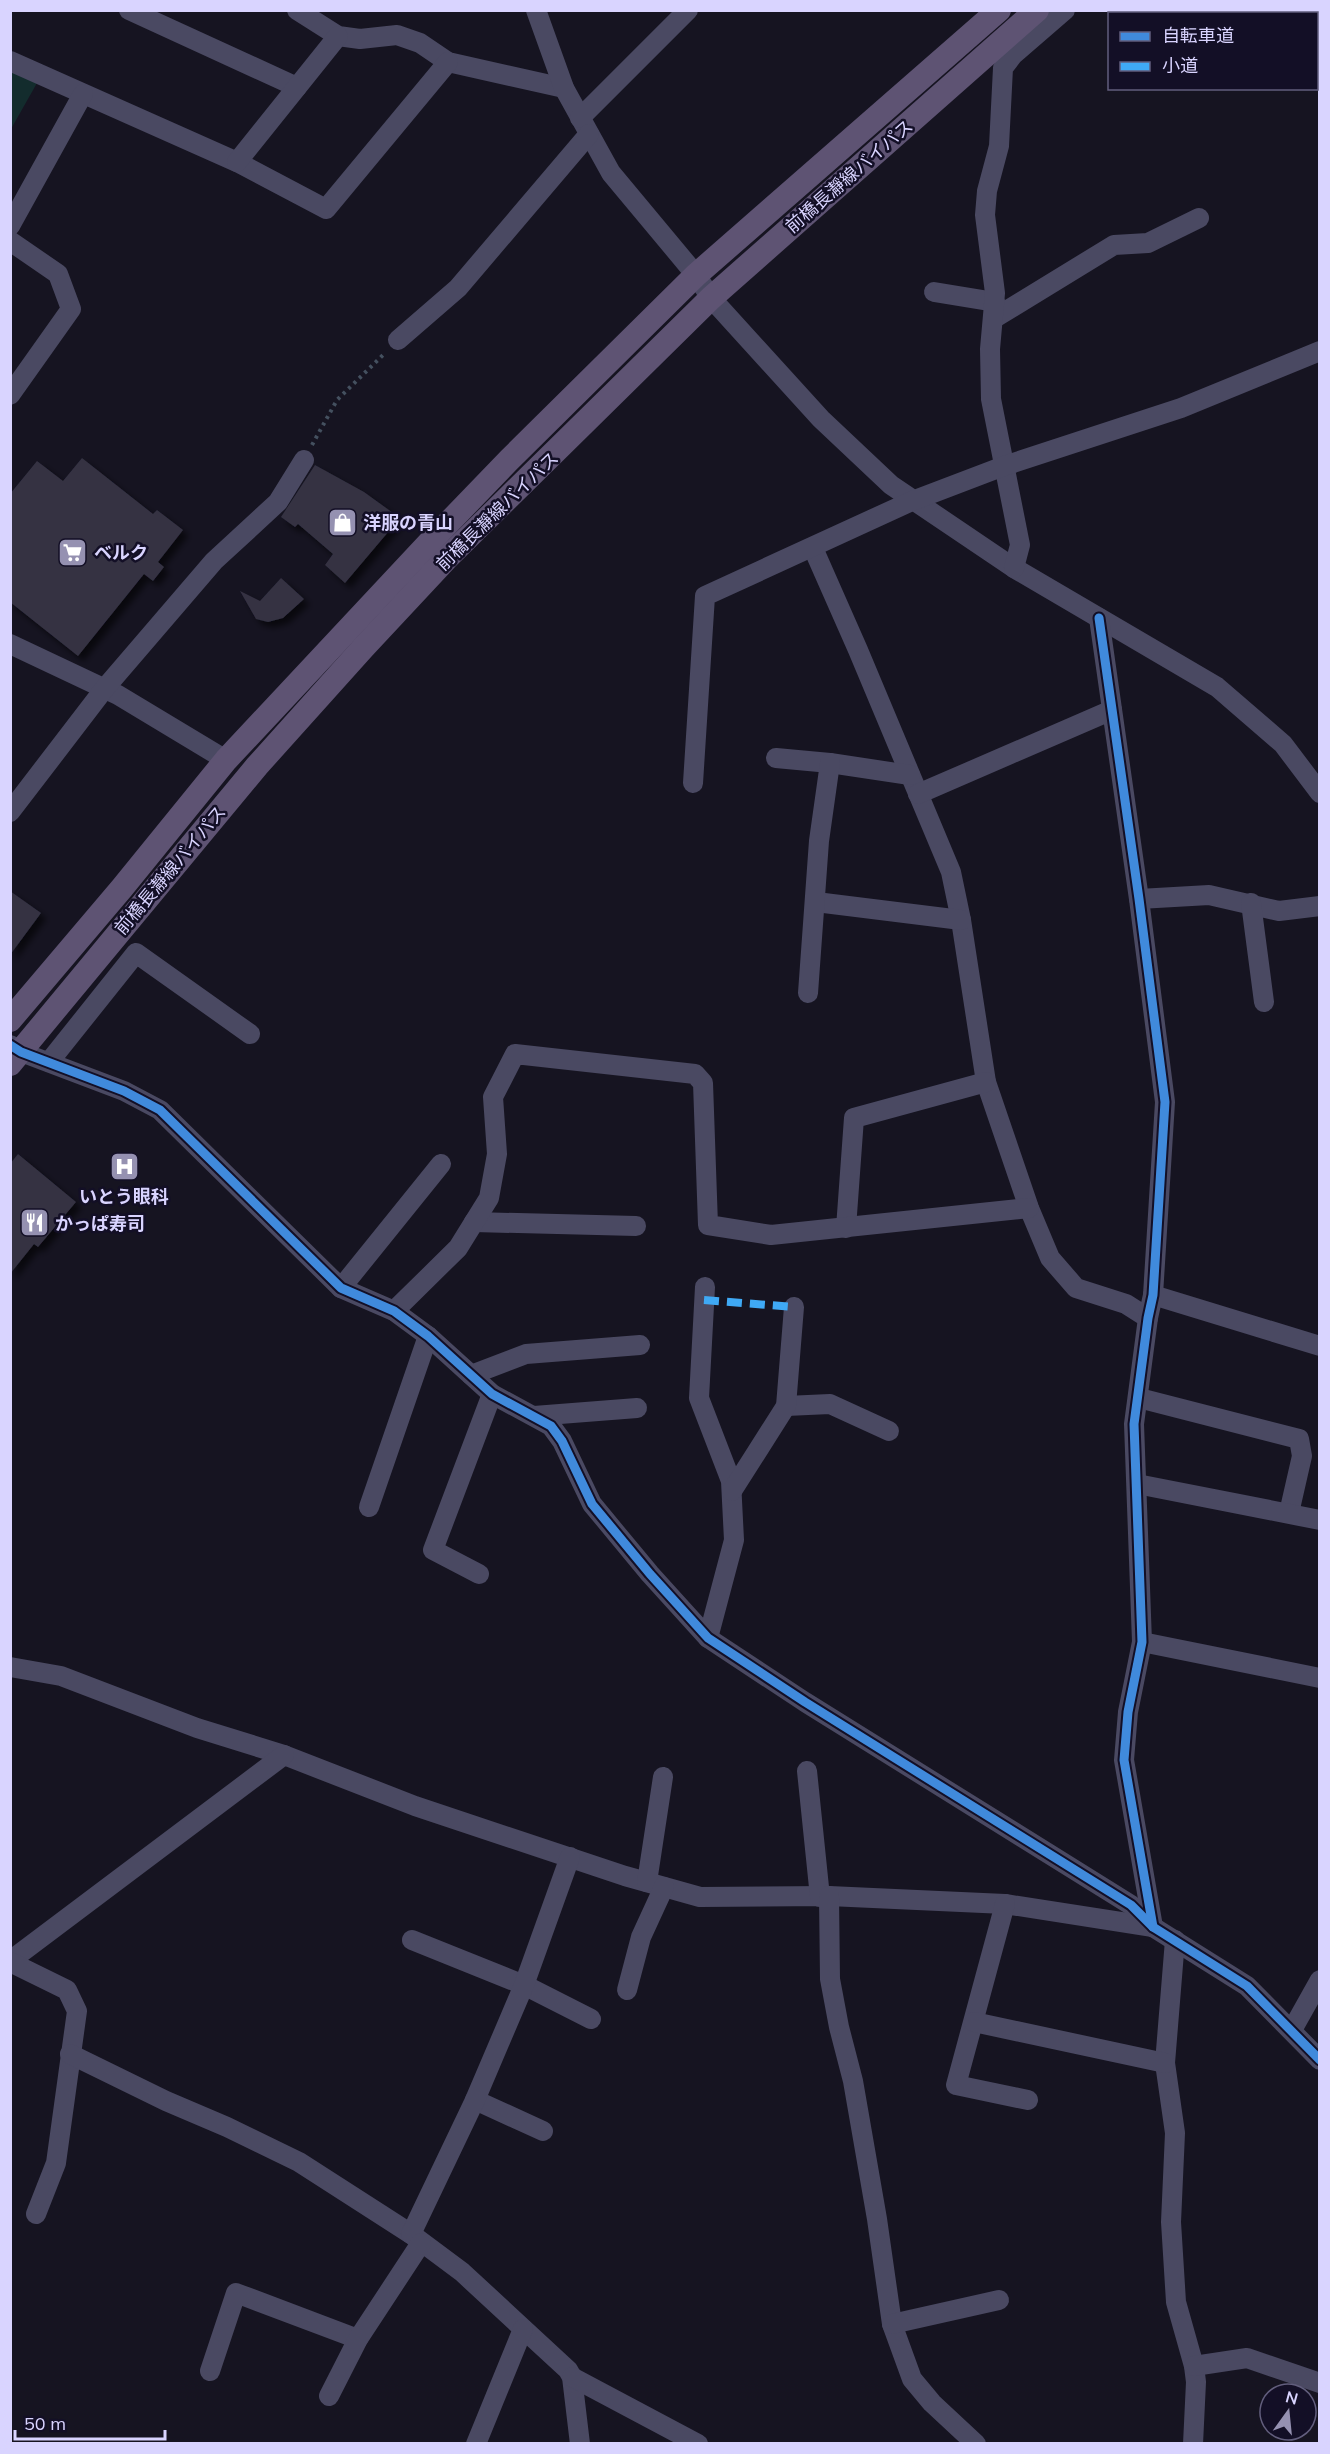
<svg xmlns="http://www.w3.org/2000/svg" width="1330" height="2454" viewBox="0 0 1330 2454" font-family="Mulish,'Noto Sans JP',sans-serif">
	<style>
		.green { fill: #132c2d }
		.building { fill: #343243; filter: url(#shadow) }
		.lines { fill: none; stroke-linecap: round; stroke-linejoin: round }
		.path { stroke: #44505f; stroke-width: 4; stroke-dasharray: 3 4.5; stroke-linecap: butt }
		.minor { stroke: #4a4962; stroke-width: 20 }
		.major { stroke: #5e5373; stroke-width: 24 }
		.quiet { stroke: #3fa9f5; stroke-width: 8; stroke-dasharray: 15 8; stroke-linecap: butt }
		.cycleway-casing { stroke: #130f26; stroke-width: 13 }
		.cycleway { stroke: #408adc; stroke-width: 9 }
		.labels { text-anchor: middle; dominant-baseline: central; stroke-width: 5; stroke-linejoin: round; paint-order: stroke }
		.street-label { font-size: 18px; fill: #d9d4ff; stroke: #130f26 }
		.poi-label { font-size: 18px; font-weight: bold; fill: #d9d4ff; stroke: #130f26; text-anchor: start }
	</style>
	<defs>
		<filter id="shadow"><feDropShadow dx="5.5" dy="5.5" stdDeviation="3" flood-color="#0009"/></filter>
	</defs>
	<rect width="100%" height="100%" fill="#161421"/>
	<polygon class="green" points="11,71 37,83 11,129"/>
	<g class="building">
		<polygon points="82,458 153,514 157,510 183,530 158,562 164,567 153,581 144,574 78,656 10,602 10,494 37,461 63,481"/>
		<polygon points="315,465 364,492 400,518 345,583 325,565 333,554 298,524 295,527 281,517"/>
		<polygon points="281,578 304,599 283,618 268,622 256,619 240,591 260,601"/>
		<polygon points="10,891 41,913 10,955"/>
		<polygon points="18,1154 76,1202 38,1247 34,1244 10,1274 10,1164"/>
	</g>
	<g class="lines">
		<polyline class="path" points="312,445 337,400 385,353"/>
		<g class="minor">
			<polyline points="129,10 297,87"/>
			<polyline points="297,10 338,36 360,39 397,35 420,43 448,62 564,88"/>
			<polyline points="536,10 564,88 611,173 696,275 711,298 821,419 891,485 1014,568 1217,687 1283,744 1320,793"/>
			<polyline points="10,61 237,162 326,209 448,62"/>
			<polyline points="580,118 688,10"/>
			<polyline points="237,162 338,36"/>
			<polyline points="10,226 83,94"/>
			<polyline points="10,241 58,274 71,309 10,395"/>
			<polyline points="934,292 995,302"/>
			<polyline points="993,319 1114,245 1148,243 1199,218"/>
			<polyline points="398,340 458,288 589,134"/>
			<polyline points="813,548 858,650 951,872 961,920 986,1082 1029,1208 1050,1258 1076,1288 1126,1304 1148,1318"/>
			<polyline points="1014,568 1020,545 991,399 990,349 995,293 985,215 987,191 999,146 1003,68 1013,55 1065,10"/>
			<polyline points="1099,618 1139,899 1165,1102 1153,1295 1148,1318 1134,1424 1142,1642 1128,1712 1124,1760 1153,1927"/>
			<polyline points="10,644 118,695 226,760"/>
			<polyline points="776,758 830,763 910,775"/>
			<polyline points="693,783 705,596 912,501 1004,466 1181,408 1320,351"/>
			<polyline points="918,794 1112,710"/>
			<polyline points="10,812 105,688 214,561 278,502 304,460"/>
			<polyline points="1139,899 1209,895 1279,911 1320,906"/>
			<polyline points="816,902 961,920"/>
			<polyline points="1251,903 1264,1002"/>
			<polyline points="808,993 819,841 830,763"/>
			<polyline points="10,1045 21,1052 124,1091 160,1110 341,1288 394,1311 428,1336 492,1394 551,1426 562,1441 592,1504 650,1574 708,1638 805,1702 1131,1905 1153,1927 1247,1986 1320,2060"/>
			<polyline points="49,1062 136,953 250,1034"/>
			<polyline points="474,1222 636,1226"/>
			<polyline points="846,1228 854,1118 986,1082"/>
			<polyline points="705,1287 699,1398 731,1481 734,1540 708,1638"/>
			<polyline points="341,1288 441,1164"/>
			<polyline points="1153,1295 1320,1346"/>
			<polyline points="394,1311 458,1248 489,1198 497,1154 493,1097 515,1054 695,1074 703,1083 708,1225 771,1235 1029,1208"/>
			<polyline points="471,1375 526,1354 640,1345"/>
			<polyline points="1139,1398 1299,1439 1302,1456 1289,1513"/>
			<polyline points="786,1406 830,1404 889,1431"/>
			<polyline points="534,1416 637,1408"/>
			<polyline points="1137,1484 1320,1520"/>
			<polyline points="732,1491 786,1406 794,1307"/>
			<polyline points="369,1507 428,1336"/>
			<polyline points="479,1574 433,1550 492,1394"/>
			<polyline points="1142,1642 1320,1678"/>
			<polyline points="10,1667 61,1676 197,1728 284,1755 415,1806 625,1876 700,1897 829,1896 1005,1904 1153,1927"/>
			<polyline points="807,1771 820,1897"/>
			<polyline points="647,1882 663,1777"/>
			<polyline points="829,1896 830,1979 839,2027 853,2081 877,2219 892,2324 912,2379 932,2403 976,2444"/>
			<polyline points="1005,1904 956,2085 1028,2100"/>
			<polyline points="412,1940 524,1985 591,2019"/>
			<polyline points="1175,1940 1165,2063 1175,2133 1171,2222 1176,2302 1194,2366 1196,2382 1193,2444"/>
			<polyline points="10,1961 284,1755"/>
			<polyline points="10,1962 67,1990 77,2011 56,2163 36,2214"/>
			<polyline points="627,1990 641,1937 664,1887"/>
			<polyline points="974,2022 1165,2063"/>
			<polyline points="1292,2030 1320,1980"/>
			<polyline points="70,2054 166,2101 227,2127 299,2162 411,2234 462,2272 568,2370 572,2377 580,2444"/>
			<polyline points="475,2100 543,2131"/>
			<polyline points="411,2234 475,2100 524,1985 570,1857"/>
			<polyline points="892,2324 999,2300"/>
			<polyline points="1194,2366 1247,2358 1320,2383"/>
			<polyline points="210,2371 236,2293 358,2339"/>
			<polyline points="572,2377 698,2444"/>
			<polyline points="329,2396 358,2339 421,2243"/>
			<polyline points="476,2444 523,2329"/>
		</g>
		<g class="major">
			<polyline points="10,1020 122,888 226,760 429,543 509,460 696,275 999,10"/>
			<polyline points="10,1064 257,766 363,648 446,559 711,298 1037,10"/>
		</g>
		<g class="quiet">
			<polyline points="1259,10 1265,14"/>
			<polyline points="1316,23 1320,18"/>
			<polyline points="704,1300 794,1307"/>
		</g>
		<defs>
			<g id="cycleway">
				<polyline points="1099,618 1139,899 1165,1102 1153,1295 1148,1318 1134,1424 1142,1642 1128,1712 1124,1760 1153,1927"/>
				<polyline points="10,1045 21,1052 124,1091 160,1110 341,1288 394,1311 428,1336 492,1394 551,1426 562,1441 592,1504 650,1574 708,1638 805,1702 1131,1905 1153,1927 1247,1986 1320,2060"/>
			</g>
		</defs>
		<use href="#cycleway" class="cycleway-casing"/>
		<use href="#cycleway" class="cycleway"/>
	</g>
	<defs>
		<symbol id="shop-square" viewBox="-11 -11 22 22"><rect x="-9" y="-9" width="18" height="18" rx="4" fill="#9591b1" stroke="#130f26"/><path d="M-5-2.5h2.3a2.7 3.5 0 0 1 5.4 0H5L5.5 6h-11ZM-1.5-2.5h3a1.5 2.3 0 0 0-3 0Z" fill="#fff"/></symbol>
		<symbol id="supermarket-square" viewBox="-11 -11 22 22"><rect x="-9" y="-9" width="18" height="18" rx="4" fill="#9591b1" stroke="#130f26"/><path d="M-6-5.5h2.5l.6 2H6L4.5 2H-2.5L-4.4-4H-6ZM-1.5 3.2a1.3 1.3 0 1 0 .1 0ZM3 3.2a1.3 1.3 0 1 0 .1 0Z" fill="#fff"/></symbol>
		<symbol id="hospital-square" viewBox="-11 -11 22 22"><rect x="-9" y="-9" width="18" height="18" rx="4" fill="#9591b1" stroke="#130f26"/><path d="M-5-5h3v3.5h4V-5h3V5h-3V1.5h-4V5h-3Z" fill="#fff"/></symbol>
		<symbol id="restaurant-square" viewBox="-11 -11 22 22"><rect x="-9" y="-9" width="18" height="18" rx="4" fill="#9591b1" stroke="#130f26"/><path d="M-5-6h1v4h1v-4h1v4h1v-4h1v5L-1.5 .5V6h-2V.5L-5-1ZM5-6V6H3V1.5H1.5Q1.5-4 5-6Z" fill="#fff"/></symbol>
	</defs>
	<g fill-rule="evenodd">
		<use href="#shop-square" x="326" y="506" width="33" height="33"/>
		<use href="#supermarket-square" x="56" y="536" width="33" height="33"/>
		<use href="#hospital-square" x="108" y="1150" width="33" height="33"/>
		<use href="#restaurant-square" x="18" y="1206" width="33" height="33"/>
	</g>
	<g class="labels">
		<g class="street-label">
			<text transform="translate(849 176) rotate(-41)">前橋長瀞線バイパス</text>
			<text transform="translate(497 511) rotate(-44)">前橋長瀞線バイパス</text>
			<text transform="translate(170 870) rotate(-50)">前橋長瀞線バイパス</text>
		</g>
		<g class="poi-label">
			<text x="363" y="522">洋服の青山</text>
			<text x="94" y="552">ベルク</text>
			<text x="124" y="1196" text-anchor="middle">いとう眼科</text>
			<text x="55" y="1223">かっぱ寿司</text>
		</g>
	</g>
	<rect width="1330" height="2454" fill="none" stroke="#d9d4ff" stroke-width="24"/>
	<rect x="1108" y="12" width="210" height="78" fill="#130f26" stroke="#625e7d" stroke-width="1.5"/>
	<rect x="1120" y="32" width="30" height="9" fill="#408adc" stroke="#625e7d" stroke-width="1.5"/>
	<text x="1162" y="42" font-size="18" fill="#d9d4ff">自転車道</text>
	<rect x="1120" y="62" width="30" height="9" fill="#3fa9f5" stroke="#625e7d" stroke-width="1.5"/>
	<text x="1162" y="72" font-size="18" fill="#d9d4ff">小道</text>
	<g transform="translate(1288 2412) rotate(15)"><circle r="28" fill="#130f26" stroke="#625e7d" stroke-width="1.5"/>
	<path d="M0-4.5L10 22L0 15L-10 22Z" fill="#9591b1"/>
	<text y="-9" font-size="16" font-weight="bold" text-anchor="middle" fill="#d9d4ff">N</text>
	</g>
	<path d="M15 2430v9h150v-9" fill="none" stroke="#d9d4ff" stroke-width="3"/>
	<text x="24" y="2430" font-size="18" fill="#d9d4ff" stroke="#130f26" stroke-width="4.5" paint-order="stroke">50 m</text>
</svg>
